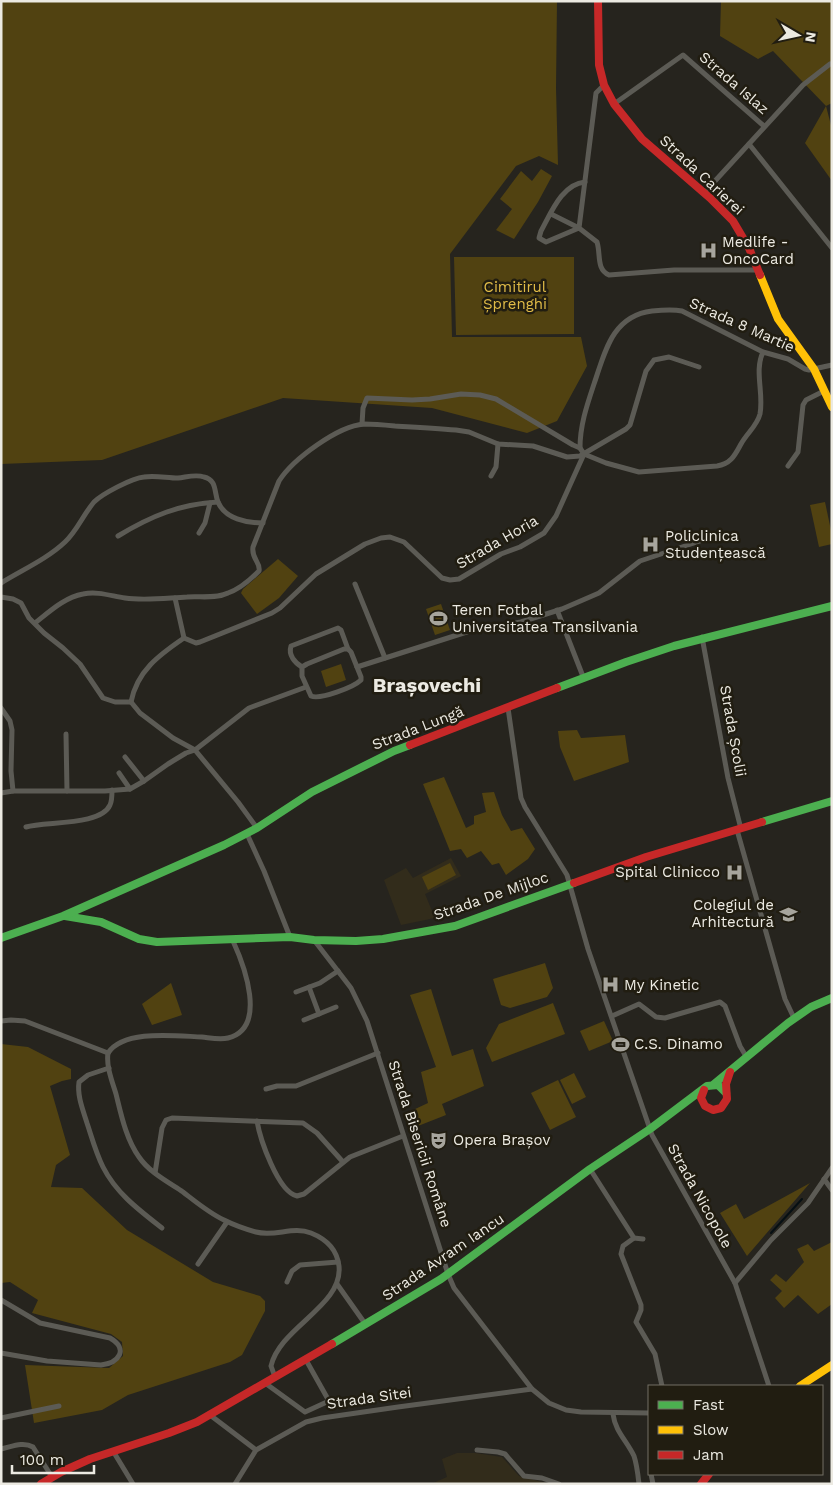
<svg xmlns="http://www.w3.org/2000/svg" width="833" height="1485" viewBox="0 0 833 1485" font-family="'Work Sans',sans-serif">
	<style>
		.built { fill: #322c1b }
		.green { fill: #514211 }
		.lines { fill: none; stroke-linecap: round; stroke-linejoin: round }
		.stream { stroke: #060f13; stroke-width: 2 }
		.street { stroke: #5c5b55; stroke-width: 5 }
		.fast { stroke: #4caf50; stroke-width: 8 }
		.slow { stroke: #ffc107; stroke-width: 8 }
		.jam { stroke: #c62828; stroke-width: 8 }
		.labels { text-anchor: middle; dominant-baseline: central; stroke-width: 5; stroke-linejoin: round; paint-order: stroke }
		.street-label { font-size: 15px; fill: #eceae2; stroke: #211d11 }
		.poi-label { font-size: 15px; fill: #eceae2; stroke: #211d11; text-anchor: start }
		.park-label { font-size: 15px; fill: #e0bb47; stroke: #211d11 }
		.district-label { font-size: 20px; font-weight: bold; fill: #eceae2; stroke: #211d11 }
	</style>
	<rect width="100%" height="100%" fill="#26241e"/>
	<g class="built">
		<polygon points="451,858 461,876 425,894 435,918 401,925 384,880 406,868 413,878"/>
		<polygon points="457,1453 475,1453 502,1457 519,1476 550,1484 431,1484 447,1477 442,1459"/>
	</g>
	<g class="green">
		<polygon points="1,1 557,1 556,88 558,165 539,156 516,166 450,254 452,337 581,337 587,366 557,421 527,433 432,408 283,398 102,460 1,464"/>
		<polygon points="721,1 832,1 832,103 826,106 832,129 832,181 805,143 826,106 773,51 758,59 720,36"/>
		<polygon points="541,169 552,176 538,202 514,239 496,230 512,209 500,199 521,171 532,181"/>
		<polygon points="454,257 574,257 574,334 456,335"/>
		<polygon points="825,502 832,535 832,544 819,547 810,505"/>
		<polygon points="278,559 298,576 279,598 257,614 241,593 243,589"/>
		<polygon points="441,604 450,630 435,635 426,609"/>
		<polygon points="341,664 346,680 326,687 321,671"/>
		<polygon points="577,730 581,738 625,735 629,762 574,781 560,747 558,731"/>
		<polygon points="444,777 466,828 474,824 474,816 486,812 482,793 494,792 502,815 511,831 522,828 535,849 528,859 506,875 499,863 492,865 481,851 467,858 461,849 450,851 423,784"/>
		<polygon points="450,863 456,875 428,890 422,877"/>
		<polygon points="545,963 553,988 547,997 510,1008 501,1005 493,979"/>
		<polygon points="171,983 182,1015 152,1025 142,1004"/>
		<polygon points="431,989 452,1056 473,1049 484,1086 442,1104 446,1115 418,1126 413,1110 428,1103 421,1072 436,1067 410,995"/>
		<polygon points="553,1003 565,1034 492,1062 486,1048 499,1024"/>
		<polygon points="604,1021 613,1041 589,1051 580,1031"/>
		<polygon points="1,1044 28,1047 71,1069 71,1079 62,1081 50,1086 70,1155 56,1165 51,1187 82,1188 127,1230 213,1282 260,1296 265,1301 265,1311 242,1355 230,1362 128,1395 102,1410 34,1423 25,1365 109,1368 123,1356 122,1342 111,1334 32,1313 38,1300 10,1282 1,1283"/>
		<polygon points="574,1073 586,1097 572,1104 560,1080"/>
		<polygon points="558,1080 576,1117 550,1130 531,1093"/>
		<polygon points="810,1183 747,1256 720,1213 736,1204 744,1219"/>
		<polygon points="832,1242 832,1304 818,1314 798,1295 784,1308 775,1298 782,1291 770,1280 776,1274 786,1282 804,1262 797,1249 808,1244 814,1251"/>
	</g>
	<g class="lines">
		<polyline class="stream" points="771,1233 802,1199"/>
		<g class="street">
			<path d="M604,85L596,93L579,228L597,242C601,255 596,269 609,275L674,270H757"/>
			<polyline points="614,104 683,55 764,126"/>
			<polyline points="749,144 832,248"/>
			<polyline points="704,193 803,85 830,64"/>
			<polyline points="551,214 579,228"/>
			<path d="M579,228L546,242L539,238L541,231C551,213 562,184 585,182"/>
			<path d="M763,352C754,371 764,393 760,414C757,426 747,433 741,444C735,455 731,464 717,466L639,472L606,463L584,454L580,448C580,425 587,405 594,384C605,352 612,316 652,311C662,310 672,309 682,311L763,352L788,359L805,369L809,370L832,365"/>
			<polyline points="362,424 363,408 367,398 412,400 430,399 461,394 480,395 496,399 573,445 580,448"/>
			<polyline points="788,466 798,452 803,405 806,400 824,391"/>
			<polyline points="491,476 496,467 498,444"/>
			<polyline points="199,533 205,523 210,503"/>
			<path d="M118,536C151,516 180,504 218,502"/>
			<path d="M1,583C22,570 47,559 65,542C77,531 83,515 94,502C102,494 132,478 144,477C155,475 167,478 178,478C187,477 196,474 204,477C217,480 214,492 218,502C225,519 247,523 263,523"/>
			<polyline points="355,584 385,658"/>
			<polyline points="1,597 13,599 21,603 29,618 44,633 63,648 80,664 103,698 115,702 131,702"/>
			<polyline points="175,598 184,638 196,643 200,642 272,613 280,608 316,574 365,544 381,538 390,537 404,542 442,578 450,580 459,579 501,554 520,547 544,533 556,516 584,454"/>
			<polyline points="557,610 584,679"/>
			<path d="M35,623C49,612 65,597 83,594C98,591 111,596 125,598C145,601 166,598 187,597C200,596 216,599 228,593C240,589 251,579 259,571C261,562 251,559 253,547L279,481C293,459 338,426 364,424C374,424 385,425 395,426C415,427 436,428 456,430L469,432L498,444L533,446L567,457L580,456L626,429L630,425L646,371L654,360L669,357L699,367"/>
			<polyline points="702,637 728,778 741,829"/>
			<path d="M344,649H348L351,652L361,677V680C354,687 320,700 311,696L302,676V667L307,664Z"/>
			<path d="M302,667C295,663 288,655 291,646L338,628L341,630L348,649"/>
			<polyline points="357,667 473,630 521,622 562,609 599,593 640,561 706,539"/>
			<polyline points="131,702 140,713 173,738 195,750 238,802 257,828"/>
			<path d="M131,702C137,671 159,655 184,638"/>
			<polyline points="1,708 10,721 12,730 11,771 13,791"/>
			<polyline points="508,708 521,798 525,807 567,875 588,949 652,1135 735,1283 769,1386"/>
			<polyline points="66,734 67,791"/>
			<polyline points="125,757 144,781"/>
			<polyline points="119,773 130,789"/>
			<polyline points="1,793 13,791 105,791 130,789 144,781 168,764 186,753 195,750 249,708 306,687"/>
			<path d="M26,827C45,821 101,826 110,805C112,801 112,795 112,790"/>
			<polyline points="737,830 785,999 794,1018"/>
			<polyline points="247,834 264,871 290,937"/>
			<polyline points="314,940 351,988 367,1021 448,1274 454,1288 532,1389 549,1403 566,1410 581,1412 649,1413"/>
			<polyline points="309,987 319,1014"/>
			<polyline points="296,992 320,983 338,971"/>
			<polyline points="612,1016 639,1004 656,1017 665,1018 720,1002 725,1006 740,1046 747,1058"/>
			<polyline points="304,1020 336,1007"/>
			<polyline points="1,1021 11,1020 25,1021 108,1053"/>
			<path d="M108,1053C106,1066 112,1081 116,1094C121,1114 126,1139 139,1157C149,1172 168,1182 183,1192C196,1202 209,1213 224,1220C234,1225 245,1229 256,1232C275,1237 293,1226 311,1233C326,1239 337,1249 339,1266C343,1306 280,1327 271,1366L275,1377"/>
			<path d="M108,1053C124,1029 176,1036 202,1037C211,1038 220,1040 228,1038C268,1028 244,965 233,941"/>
			<path d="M109,1068L88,1075L79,1082C77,1096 83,1110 87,1123C92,1138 96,1153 103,1167C116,1193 139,1210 162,1228"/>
			<polyline points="266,1089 277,1086 296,1086 378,1053"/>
			<path d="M257,1121C260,1139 278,1192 297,1196L304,1194L350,1157L403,1136"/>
			<polyline points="590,1169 634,1238 643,1239"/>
			<polyline points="155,1173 162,1128 166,1120 172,1118 303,1123 317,1133 343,1162"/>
			<polyline points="824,1179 832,1190"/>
			<polyline points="634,1238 623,1246 621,1254 641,1305 641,1310 636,1322 655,1354 662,1386"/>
			<polyline points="198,1264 227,1222"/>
			<polyline points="287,1282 292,1271 300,1265 338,1262"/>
			<polyline points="735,1283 771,1240 808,1203 832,1168"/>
			<polyline points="337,1284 366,1325"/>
			<path d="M1,1300L40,1323L110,1338C129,1349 119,1363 101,1365L47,1361L1,1353"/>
			<polyline points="265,1383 305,1412 329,1401 306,1360"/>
			<path d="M613,1414C615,1431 627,1441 634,1456C637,1465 638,1475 639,1484"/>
			<polyline points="210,1415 256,1450"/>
			<polyline points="1,1418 59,1406"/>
			<path d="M1,1449C11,1447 23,1441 33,1447L52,1477"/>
			<polyline points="477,1450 498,1452 505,1454 524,1476 542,1478 559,1484"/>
			<polyline points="113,1451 133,1484"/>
			<polyline points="651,1474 653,1484"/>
			<polyline points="235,1484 256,1450 306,1422 322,1418 398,1407 532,1389"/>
		</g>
		<g class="fast">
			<polyline points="557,688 626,662 674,646 832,606"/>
			<polyline points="762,822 832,801"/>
			<polyline points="65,916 101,922 139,939 157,942 290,937 314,940 356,941 383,939 455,926 574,883"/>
			<polyline points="1,938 63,916 224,845 257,828 312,792 394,751 410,745"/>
			<polyline points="714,1084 788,1023 811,1007 832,998"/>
			<polyline points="332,1344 441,1279 590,1169 650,1129 707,1086 718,1085 726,1093"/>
		</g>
		<g class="slow">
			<polyline points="760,275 778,319 814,369 832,407"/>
			<polyline points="800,1386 832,1365"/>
		</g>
		<g class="jam">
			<polyline points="598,1 599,65 604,85 614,104 642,139 710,198 733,221 749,248 760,275"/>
			<polyline points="410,745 557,688"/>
			<polyline points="574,883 646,857 762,822"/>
			<polyline points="704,1090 701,1098 705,1106 713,1110 721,1108 727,1099 726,1084 730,1072"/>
			<polyline points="41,1484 61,1472 90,1459 169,1433 197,1422 332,1344"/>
			<polyline points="701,1484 709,1474"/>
		</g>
	</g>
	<defs>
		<symbol id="hospital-bare" viewBox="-9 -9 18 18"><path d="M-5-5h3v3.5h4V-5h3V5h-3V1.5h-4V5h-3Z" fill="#a7a59d" stroke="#211d11" stroke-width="2.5" paint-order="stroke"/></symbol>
		<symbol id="stadium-bare" viewBox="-9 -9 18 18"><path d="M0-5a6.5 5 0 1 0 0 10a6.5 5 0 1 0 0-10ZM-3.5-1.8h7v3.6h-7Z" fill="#a7a59d" stroke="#211d11" stroke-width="2.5" paint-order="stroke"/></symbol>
		<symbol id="university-bare" viewBox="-9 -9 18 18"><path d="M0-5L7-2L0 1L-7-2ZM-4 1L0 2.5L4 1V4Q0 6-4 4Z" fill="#a7a59d" stroke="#211d11" stroke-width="2.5" paint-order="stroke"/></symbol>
		<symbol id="theatre-bare" viewBox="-9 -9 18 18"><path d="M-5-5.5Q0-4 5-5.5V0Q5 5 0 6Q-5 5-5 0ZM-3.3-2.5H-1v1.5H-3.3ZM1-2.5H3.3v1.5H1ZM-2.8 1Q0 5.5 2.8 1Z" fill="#a7a59d" stroke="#211d11" stroke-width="2.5" paint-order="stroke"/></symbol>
	</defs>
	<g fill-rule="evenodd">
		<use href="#hospital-bare" x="696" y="238" width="25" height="25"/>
		<use href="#hospital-bare" x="638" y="532" width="25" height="25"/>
		<use href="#stadium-bare" x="426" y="606" width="25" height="25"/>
		<use href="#hospital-bare" x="722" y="860" width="25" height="25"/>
		<use href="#university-bare" x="776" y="902" width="25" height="25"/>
		<use href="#hospital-bare" x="598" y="972" width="25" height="25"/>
		<use href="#stadium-bare" x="608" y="1032" width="25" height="25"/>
		<use href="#theatre-bare" x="426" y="1128" width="25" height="25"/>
	</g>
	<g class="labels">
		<g class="street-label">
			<text transform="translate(734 83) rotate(41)">Strada Islaz</text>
			<text transform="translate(702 175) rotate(43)">Strada Carierei</text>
			<text transform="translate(742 325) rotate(24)">Strada 8 Martie</text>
			<text transform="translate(497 542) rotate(-30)">Strada Horia</text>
			<text transform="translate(418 728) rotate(-21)">Strada Lungă</text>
			<text transform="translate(733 731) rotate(80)">Strada Școlii</text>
			<text transform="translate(491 896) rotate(-19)">Strada De Mijloc</text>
			<text transform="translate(420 1144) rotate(72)">Strada Bisericii Române</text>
			<text transform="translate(700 1196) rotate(61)">Strada Nicopole</text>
			<text transform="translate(443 1257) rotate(-34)">Strada Avram Iancu</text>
			<text transform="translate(369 1398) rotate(-8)">Strada Sitei</text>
		</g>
		<g class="poi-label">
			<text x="722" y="242">Medlife -<tspan x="722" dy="17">OncoCard</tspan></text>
			<text x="665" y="536">Policlinica<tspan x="665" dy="17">Studențească</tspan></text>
			<text x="452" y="610">Teren Fotbal<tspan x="452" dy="17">Universitatea Transilvania</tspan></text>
			<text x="720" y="872" text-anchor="end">Spital Clinicco</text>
			<text x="774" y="905" text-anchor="end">Colegiul de<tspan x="774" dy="17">Arhitectură</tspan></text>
			<text x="624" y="985">My Kinetic</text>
			<text x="634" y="1044">C.S. Dinamo</text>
			<text x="453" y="1140">Opera Brașov</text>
		</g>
		<g class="park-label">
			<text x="515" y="287">Cimitirul<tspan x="515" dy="17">Șprenghi</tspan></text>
		</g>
		<g class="district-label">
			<text x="427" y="685">Brașovechi</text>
		</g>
	</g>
	<rect width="833" height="1485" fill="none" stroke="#eceae2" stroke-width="5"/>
	<rect x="648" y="1385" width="175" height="90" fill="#211d11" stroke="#726f65"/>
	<rect x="658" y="1401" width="25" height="8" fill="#4caf50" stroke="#726f65"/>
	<text x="693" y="1410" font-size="15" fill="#eceae2">Fast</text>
	<rect x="658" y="1426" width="25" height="8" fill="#ffc107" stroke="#726f65"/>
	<text x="693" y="1435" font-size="15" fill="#eceae2">Slow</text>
	<rect x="658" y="1451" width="25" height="8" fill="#c62828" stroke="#726f65"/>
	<text x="693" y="1460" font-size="15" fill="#eceae2">Jam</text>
	<g transform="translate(798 35) rotate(99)" stroke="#211d11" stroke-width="4" paint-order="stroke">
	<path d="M0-4L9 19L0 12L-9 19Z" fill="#eceae2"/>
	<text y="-8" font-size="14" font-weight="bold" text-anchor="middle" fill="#eceae2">N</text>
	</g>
	<path d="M12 1465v8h82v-8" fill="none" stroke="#eceae2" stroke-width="2.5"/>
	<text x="20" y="1465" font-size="15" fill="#eceae2" stroke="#211d11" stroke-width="4" paint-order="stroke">100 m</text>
</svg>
